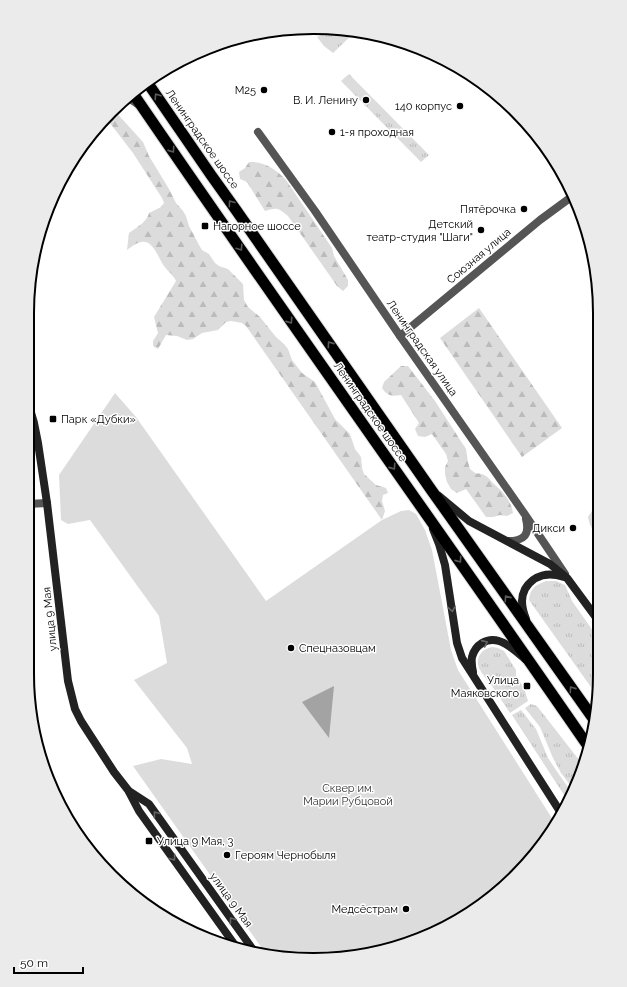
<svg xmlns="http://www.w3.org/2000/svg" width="627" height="987" viewBox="0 0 627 987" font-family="Raleway,sans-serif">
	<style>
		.grass { fill: url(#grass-tufts) }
		.forest { fill: url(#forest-firs) }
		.green { fill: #dcdcdc }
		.water { fill: #a3a3a3 }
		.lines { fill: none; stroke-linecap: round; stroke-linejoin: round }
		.trunk-casing { stroke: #dbdbdb; stroke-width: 13 }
		.minor { stroke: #555; stroke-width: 8 }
		.tertiary { stroke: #555; stroke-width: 8 }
		.secondary { stroke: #222; stroke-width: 8 }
		.trunk { stroke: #000; stroke-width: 11 }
		.oneway { stroke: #595959 }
		.oneway2 { stroke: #646464 }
		.poi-dot { fill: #000; stroke: #fff; stroke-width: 1.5 }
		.labels { text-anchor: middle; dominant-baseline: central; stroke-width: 3; stroke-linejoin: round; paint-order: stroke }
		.poi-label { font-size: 11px; fill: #000; stroke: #fff; text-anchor: end }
		.street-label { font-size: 11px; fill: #000; stroke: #fff }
		.park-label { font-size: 11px; fill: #333; stroke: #fff }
		.rim { fill: none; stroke: #000; stroke-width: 2 }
	</style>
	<defs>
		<pattern id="grass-tufts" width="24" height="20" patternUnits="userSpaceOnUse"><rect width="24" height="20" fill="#dcdcdc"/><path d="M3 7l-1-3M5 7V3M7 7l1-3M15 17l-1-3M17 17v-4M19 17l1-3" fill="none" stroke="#bbb"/></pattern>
		<pattern id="forest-firs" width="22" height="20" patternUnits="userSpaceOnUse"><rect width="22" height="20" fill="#dcdcdc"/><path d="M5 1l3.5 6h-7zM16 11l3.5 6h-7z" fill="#bbb"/></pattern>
	</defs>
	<rect width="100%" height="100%" fill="#fff"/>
	<g class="grass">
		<polygon points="329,28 332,28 356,31 333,53 324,46 317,37 330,30"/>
		<polygon points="349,74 429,155 421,162 341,81"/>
		<path d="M546,581H556L565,585L572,601L598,638V697L529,600C530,588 536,585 546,581Z"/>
		<path d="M492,647L498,648L504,651L516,670V676L524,688L528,701L510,713C504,704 498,695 492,686C488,681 482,674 479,668C475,657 482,649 492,647Z"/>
		<polygon points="531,704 537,706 583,765 578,783 574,790 561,773 553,758 540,727 525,708"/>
		<polygon points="521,710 536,729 548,758 558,773 572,793 568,801 512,715"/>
	</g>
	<g class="forest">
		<path d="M114,110L143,142L149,156L169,189L176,203L183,211L186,216L189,226L199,245L202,250L209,254L215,263L219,266L228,269L243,284L244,300L248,307L260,317L276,337L284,344L288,349L292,360L302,373L315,382L335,419L350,434L355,449L361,457L362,468L364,474L376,485L386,488L388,493L383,495L382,501L385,511L382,520L246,326L242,323L231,321L226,322L218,330L202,333L193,339L187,340L177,336L166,335L158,349L153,346V341L158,333L154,317L176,281C173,274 166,270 162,263C158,256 152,239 141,242C136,243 131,247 127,250L129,233C136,228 147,222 149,213L161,207L164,203L162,198L133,153L106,118Z"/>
		<path d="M249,162C263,161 277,170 286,180L332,248L334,256L348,280V286L343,291L337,286L288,216C278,208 278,207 265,211L247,182L240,179L239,172L245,168Z"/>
		<polygon points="479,308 562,428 522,457 440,338"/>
		<path d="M401,366H408L435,401L466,449L468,462L470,469L475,473C477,474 479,473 481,474C487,475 490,480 494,484C503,492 511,500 513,513L507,516L500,515L493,517H486L466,489L457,493L451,489L447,482L445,474V467L448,461L446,454L432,434L425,437L418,436L415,429L419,423L401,395C392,396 388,397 382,388L384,382Z"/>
	</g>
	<g class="green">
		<polygon points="115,393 136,417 266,601 382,520 401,511 409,510 416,514 425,530 432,550 451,650 458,670 555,823 541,848 473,912 388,950 295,959 266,954 133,766 161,759 192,764 187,748 134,680 167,663 159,616 90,520 68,524 61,520 59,475"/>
		<polygon points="598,507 598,537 590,525 588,517 592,511"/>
	</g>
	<polygon class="water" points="334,686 329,738 302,702"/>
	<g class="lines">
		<defs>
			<g id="trunk">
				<polyline points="147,82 211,175 236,210 432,491 595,721"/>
				<path d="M132,92C282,312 437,527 588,746"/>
			</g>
		</defs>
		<use href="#trunk" class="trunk-casing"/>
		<polyline class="minor" points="258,132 315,211 400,336"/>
		<g class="tertiary">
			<polyline points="127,97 139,105"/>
			<polyline points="28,504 47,503"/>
			<path d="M508,541C524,541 530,535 526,519"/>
			<polyline points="565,574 526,516 400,336 540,220 574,195"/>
		</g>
		<g class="secondary">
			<polyline points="29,406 34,423 38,443 47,503 68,681 75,709 81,721 114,772 128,790 139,811 237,948"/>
			<polyline points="439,496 469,521 550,564 567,578 598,620"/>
			<polyline points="433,529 439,544 445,565 457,643 462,658 561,813"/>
			<path d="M526,619C524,614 522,607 522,601C522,596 523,593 525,589C534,574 549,572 564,577"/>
			<path d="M473,672C472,667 471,662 472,657C475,645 487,637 499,641C509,644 517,652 525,659"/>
			<polyline points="129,791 149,804 254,951"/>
		</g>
		<use href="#trunk" class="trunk"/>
	</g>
	<defs><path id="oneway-chevron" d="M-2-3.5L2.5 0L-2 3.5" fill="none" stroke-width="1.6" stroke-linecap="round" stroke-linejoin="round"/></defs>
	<g class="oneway">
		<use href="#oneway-chevron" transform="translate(157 96) rotate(-124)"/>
		<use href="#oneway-chevron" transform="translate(172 150) rotate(55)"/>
		<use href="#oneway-chevron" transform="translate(231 203) rotate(-126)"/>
		<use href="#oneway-chevron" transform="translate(240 248) rotate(56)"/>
		<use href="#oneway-chevron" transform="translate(290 321) rotate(55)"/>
		<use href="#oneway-chevron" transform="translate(330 344) rotate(-125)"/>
		<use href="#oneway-chevron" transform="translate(393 467) rotate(55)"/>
		<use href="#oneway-chevron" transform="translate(459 560) rotate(55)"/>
		<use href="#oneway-chevron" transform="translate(507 598) rotate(-125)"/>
		<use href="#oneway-chevron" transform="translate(572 689) rotate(-125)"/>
	</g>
	<g class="oneway2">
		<use href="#oneway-chevron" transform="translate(452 609) rotate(81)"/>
		<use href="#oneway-chevron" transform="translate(485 643) rotate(-24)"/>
		<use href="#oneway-chevron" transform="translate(156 814) rotate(-126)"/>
		<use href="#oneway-chevron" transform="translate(173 858) rotate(54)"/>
		<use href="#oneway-chevron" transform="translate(232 920) rotate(-126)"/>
	</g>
	<g class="poi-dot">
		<circle cx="264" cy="90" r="4"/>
		<circle cx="366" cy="100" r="4"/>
		<circle cx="460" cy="106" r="4"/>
		<circle cx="332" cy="132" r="4"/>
		<circle cx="524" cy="209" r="4"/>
		<rect x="201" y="222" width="8" height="8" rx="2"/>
		<circle cx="481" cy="230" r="4"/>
		<rect x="49" y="415" width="8" height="8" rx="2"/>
		<circle cx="573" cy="528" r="4"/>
		<circle cx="291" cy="648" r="4"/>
		<rect x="523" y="682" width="8" height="8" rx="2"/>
		<rect x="145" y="837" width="8" height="8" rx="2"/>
		<circle cx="227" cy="855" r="4"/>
		<circle cx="406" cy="909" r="4"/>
	</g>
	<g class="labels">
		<g class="poi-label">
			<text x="256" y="90">М25</text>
			<text x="358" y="100">В. И. Ленину</text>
			<text x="452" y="106">140 корпус</text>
			<text x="340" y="132" text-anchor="start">1-я проходная</text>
			<text x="516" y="209">Пятёрочка</text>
			<text x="473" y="224">Детский<tspan x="473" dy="13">театр-студия "Шаги"</tspan></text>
			<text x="213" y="226" text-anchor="start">Нагорное шоссе</text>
			<text x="61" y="419" text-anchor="start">Парк «Дубки»</text>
			<text x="565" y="528">Дикси</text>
			<text x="299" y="648" text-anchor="start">Спецназовцам</text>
			<text x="519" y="680">Улица<tspan x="519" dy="13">Маяковского</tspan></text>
			<text x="157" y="841" text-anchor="start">Улица 9 Мая, 3</text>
			<text x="235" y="855" text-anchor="start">Героям Чернобыля</text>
			<text x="398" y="909">Медсёстрам</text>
		</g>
		<g class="street-label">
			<text transform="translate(202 139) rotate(55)">Ленинградское шоссе</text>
			<text transform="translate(479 256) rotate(-40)">Союзная улица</text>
			<text transform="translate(422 348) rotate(55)">Ленинградская улица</text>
			<text transform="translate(370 412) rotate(55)">Ленинградское шоссе</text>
			<text transform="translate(50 619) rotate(-96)">улица 9 Мая</text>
			<text transform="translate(231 900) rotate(54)">улица 9 Мая</text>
		</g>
		<g class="park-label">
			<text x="348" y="788">Сквер им.<tspan x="348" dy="13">Марии Рубцовой</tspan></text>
		</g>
	</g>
	<path d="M0 0H627V987H0ZM313 34H314A279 279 0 0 1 593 313V674A279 279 0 0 1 314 953H313A279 279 0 0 1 34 674V313A279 279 0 0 1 313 34Z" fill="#ebebeb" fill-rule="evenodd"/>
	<path class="rim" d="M313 34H314A279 279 0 0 1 593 313V674A279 279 0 0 1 314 953H313A279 279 0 0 1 34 674V313A279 279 0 0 1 313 34Z"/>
	<path d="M14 967v6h69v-6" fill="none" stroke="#000000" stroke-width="2"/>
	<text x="20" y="967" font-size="12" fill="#000000" stroke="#ffffff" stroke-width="3" paint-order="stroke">50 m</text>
</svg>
